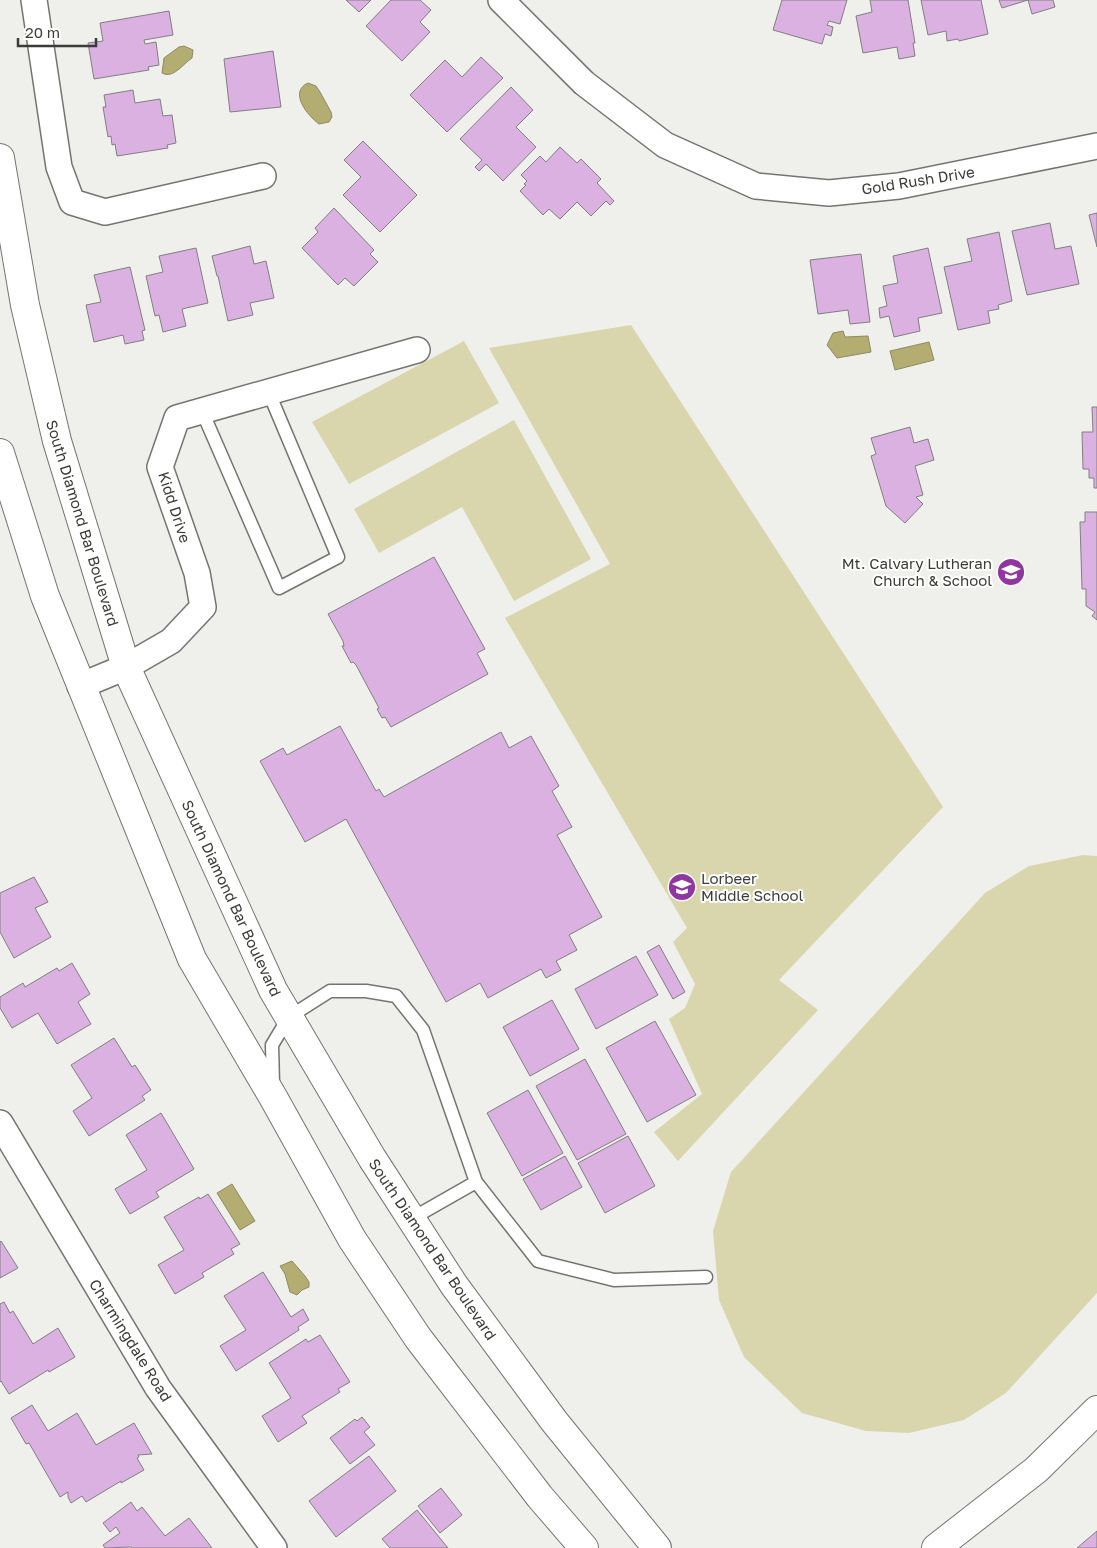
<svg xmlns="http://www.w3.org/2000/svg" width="1097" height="1548" viewBox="0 0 1097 1548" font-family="'Golos Text',sans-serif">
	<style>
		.green { fill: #d9d6ad }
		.water { fill: #b3ad72; stroke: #8f8b61 }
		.building { fill: #dab1e0; stroke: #817f82 }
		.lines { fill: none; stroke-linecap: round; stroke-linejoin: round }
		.service-casing { stroke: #747471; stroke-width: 15 }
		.minor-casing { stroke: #747471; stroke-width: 28 }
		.secondary-casing { stroke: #747471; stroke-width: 30 }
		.service { stroke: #fff; stroke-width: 12 }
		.minor { stroke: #fff; stroke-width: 25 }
		.secondary { stroke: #fff; stroke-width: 28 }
		.labels { text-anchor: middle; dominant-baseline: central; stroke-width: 4; stroke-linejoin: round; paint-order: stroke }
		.street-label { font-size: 15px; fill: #3b3b3a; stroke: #fffffe }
		.poi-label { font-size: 15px; fill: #3b3b3a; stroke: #fffffe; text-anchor: end }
	</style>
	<rect width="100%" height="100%" fill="#efefeb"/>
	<g class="green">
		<polygon points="631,325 943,807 779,980 818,1010 678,1161 654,1132 702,1094 669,1019 685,1008 695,984 673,942 687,928 505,618 610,564 489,348"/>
		<polygon points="464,341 499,403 349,484 312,422"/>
		<polygon points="514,420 591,559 514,601 462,507 379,553 354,509"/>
		<polygon points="1083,855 1097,856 1097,1293 1006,1393 964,1420 909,1433 866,1431 802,1413 744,1357 719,1300 713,1231 731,1172 985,893 1029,866"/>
	</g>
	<g class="water">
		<path d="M184,46L193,50L192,58C182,65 173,79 162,73L164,58L179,47Z"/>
		<path d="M308,83L316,86L320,92L331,112L332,117L329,122L319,124C308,116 288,92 308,83Z"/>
		<polygon points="843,331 845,337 868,336 871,352 837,358 827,345 833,333"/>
		<polygon points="929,342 934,360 895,370 890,351"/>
		<polygon points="232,1184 255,1221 240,1230 217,1193"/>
		<polygon points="292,1261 305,1276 309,1282 309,1287 302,1290 297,1295 290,1292 285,1274 280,1266"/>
	</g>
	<g class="building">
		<polygon points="346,0 371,0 359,12"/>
		<polygon points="391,0 420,0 431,10 420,22 430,32 402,61 366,26"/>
		<polygon points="782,0 847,0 840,24 829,21 827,25 833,27 831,36 825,34 822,44 773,30"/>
		<polygon points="870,0 908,0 915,43 913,43 915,56 899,59 897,47 863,53 856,16 872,12"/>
		<polygon points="921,0 981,0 988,34 959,41 958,39 947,41 946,31 928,35"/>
		<polygon points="999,0 1053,0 1055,7 1032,14 1028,0 1002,8"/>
		<polygon points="169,11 173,35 144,40 145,44 156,42 159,65 148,67 149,70 94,79 88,43 103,41 100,23"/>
		<polygon points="273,51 281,107 230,112 224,59"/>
		<polygon points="481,57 503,78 447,132 410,95 445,60 462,77"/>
		<polygon points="511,87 533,110 516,127 536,147 503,181 486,164 479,171 475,167 482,160 460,139"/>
		<polygon points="133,90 135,103 160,99 163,116 172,115 176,143 167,145 168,148 117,156 115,144 112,145 111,136 108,137 103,107 106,107 104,95"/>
		<polygon points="363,141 417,195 380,232 343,195 361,177 344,160"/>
		<polygon points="560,147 577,163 581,159 601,179 597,183 614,201 610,205 606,201 591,216 577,202 560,219 549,209 543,215 520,191 526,185 524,184 527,181 521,175 540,156 546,162"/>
		<polygon points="334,208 374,250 370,254 378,262 354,286 345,278 338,285 302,248 318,232 315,228"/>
		<polygon points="1097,213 1097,247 1089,215"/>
		<polygon points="1050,223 1055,249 1071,246 1079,284 1027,295 1012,231"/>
		<polygon points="999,232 1012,301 998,305 999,309 988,311 990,323 958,330 944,267 972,261 967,239"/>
		<polygon points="250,246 254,264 266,261 274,298 250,303 253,315 228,321 218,276 217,276 212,256"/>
		<polygon points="196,248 208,303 182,309 186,326 163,332 159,315 155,316 146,276 163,272 159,256"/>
		<polygon points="928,248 942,313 918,318 920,331 894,337 889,316 880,318 879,308 887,306 883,286 898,283 893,256"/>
		<polygon points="861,254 870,322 850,324 848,310 818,314 810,260"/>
		<polygon points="130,267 145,330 142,331 144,340 125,344 123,335 94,342 86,305 101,302 94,275"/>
		<polygon points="1092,407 1097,407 1097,488 1094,488 1094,478 1089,478 1089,469 1083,469 1082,432 1093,432"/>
		<polygon points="910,427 914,443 928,439 934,460 915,466 923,495 916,497 923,504 905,523 886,506 871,456 876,454 871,438"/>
		<polygon points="1085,512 1097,512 1097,620 1092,616 1095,612 1086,606 1086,589 1082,589 1080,522 1085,522"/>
		<polygon points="434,557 485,649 477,653 488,674 391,727 385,717 382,718 377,709 379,708 356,665 353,662 351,663 342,646 344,646 343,641 328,614"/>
		<polygon points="340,726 376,791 379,789 384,797 501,732 509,748 531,736 559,786 552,791 572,827 557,835 602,917 569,935 577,950 556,961 561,970 546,978 541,969 488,998 480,983 446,1002 346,819 305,842 260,761 283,748 287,755"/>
		<polygon points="34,877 48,902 35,908 51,937 14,958 0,932 0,893"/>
		<polygon points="659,945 685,992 673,999 647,952"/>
		<polygon points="636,956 658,995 596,1029 575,989"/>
		<polygon points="72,963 90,994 78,1002 91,1024 57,1044 38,1013 12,1028 0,1008 0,997 23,983 25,987 57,968 59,971"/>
		<polygon points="552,1000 579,1049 530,1076 503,1027"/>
		<polygon points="655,1021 696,1095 647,1122 606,1048"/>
		<polygon points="114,1038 132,1067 135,1065 151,1090 142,1096 145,1100 89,1136 73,1111 92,1098 71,1065"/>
		<polygon points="585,1059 626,1134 577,1160 536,1086"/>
		<polygon points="528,1090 563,1153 522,1176 487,1113"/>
		<polygon points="161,1113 194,1169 156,1192 159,1197 130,1214 115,1189 147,1170 126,1135"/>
		<polygon points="628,1136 655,1186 605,1213 578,1163"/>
		<polygon points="565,1156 582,1187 541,1210 523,1179"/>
		<polygon points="208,1194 240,1244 231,1249 234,1254 202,1273 204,1277 175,1294 158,1265 184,1250 164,1217 199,1197 200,1199"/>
		<polygon points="1,1241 18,1268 0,1278 0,1242"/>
		<polygon points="263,1272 291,1317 303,1309 309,1320 298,1327 299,1330 236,1371 220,1346 246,1330 224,1296"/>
		<polygon points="4,1302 10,1313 13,1311 33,1344 58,1328 75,1357 49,1372 48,1370 9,1394 1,1381 0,1382 0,1304"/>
		<polygon points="320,1335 350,1382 338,1389 340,1392 302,1416 307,1423 278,1442 262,1416 291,1398 269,1363 306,1339 308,1342"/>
		<polygon points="32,1405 48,1431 77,1413 96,1445 134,1423 152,1454 138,1455 139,1457 137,1458 144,1470 121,1483 121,1481 86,1502 82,1496 71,1503 68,1497 68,1492 60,1497 29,1443 26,1444 11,1418"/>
		<polygon points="362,1417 370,1427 364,1432 375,1445 350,1464 330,1438 355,1419 357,1421"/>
		<polygon points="369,1456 396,1491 336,1537 309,1501"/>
		<polygon points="441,1488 462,1515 440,1533 418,1506"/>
		<polygon points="131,1502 137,1511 142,1507 165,1536 189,1518 212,1548 132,1548 131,1547 105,1548 103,1545 120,1533 116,1527 110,1532 103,1523"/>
		<polygon points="417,1510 448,1548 390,1548 382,1539"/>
		<polygon points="1097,1531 1097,1548 1077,1548"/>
	</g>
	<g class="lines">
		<defs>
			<g id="service">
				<polyline points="202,411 279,588 338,557 269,393"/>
				<polyline points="273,1084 272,1045 289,1017 330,991 366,991 396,996 423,1030 476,1182 538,1261 614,1280 706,1277"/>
				<polyline points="411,1219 476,1182"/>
			</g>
			<g id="minor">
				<polyline points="34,0 59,167 72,202 105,212 263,176"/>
				<polyline points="501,0 584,83 665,145 756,186 829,193 899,186 1097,146"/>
				<polyline points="80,686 126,667 171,641 203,607 197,573 160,467 177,418 417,350"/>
				<polyline points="0,1123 158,1388 274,1548"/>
			</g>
			<g id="secondary">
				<polyline points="0,158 25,305 57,441 126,667 273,990 372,1158 454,1285 554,1421 657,1548"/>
				<polyline points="0,453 45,596 192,959 273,1097 352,1239 418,1338 540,1497 584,1548"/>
				<polyline points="936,1548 1036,1470 1097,1410"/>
			</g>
		</defs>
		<use href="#service" class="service-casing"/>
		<use href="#minor" class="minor-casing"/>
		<use href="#secondary" class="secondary-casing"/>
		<use href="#service" class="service"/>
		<use href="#minor" class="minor"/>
		<use href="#secondary" class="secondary"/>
	</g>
	<defs>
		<symbol id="school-disc" viewBox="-11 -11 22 22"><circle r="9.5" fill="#9136a0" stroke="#fffffe"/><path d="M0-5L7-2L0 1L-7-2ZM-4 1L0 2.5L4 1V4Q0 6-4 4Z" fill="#fff"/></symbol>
	</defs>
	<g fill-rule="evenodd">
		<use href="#school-disc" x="995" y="556" width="32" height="32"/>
		<use href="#school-disc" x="666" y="871" width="32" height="32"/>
	</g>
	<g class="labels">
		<g class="street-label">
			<text transform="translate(918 180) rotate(-9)">Gold Rush Drive</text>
			<text transform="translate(175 507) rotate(72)">Kidd Drive</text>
			<text transform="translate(83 523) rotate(73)">South Diamond Bar Boulevard</text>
			<text transform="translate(232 898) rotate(65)">South Diamond Bar Boulevard</text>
			<text transform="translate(433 1249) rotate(56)">South Diamond Bar Boulevard</text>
			<text transform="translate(131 1340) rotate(58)">Charmingdale Road</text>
		</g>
		<g class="poi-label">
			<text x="992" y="563">Mt. Calvary Lutheran<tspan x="992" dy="17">Church &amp; School</tspan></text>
			<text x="701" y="878" text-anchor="start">Lorbeer<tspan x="701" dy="17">Middle School</tspan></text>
		</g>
	</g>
	<path d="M18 38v8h78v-8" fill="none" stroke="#3b3b3a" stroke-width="2.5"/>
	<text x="25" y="38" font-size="15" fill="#3b3b3a" stroke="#fffffe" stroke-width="4" paint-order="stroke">20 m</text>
</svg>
